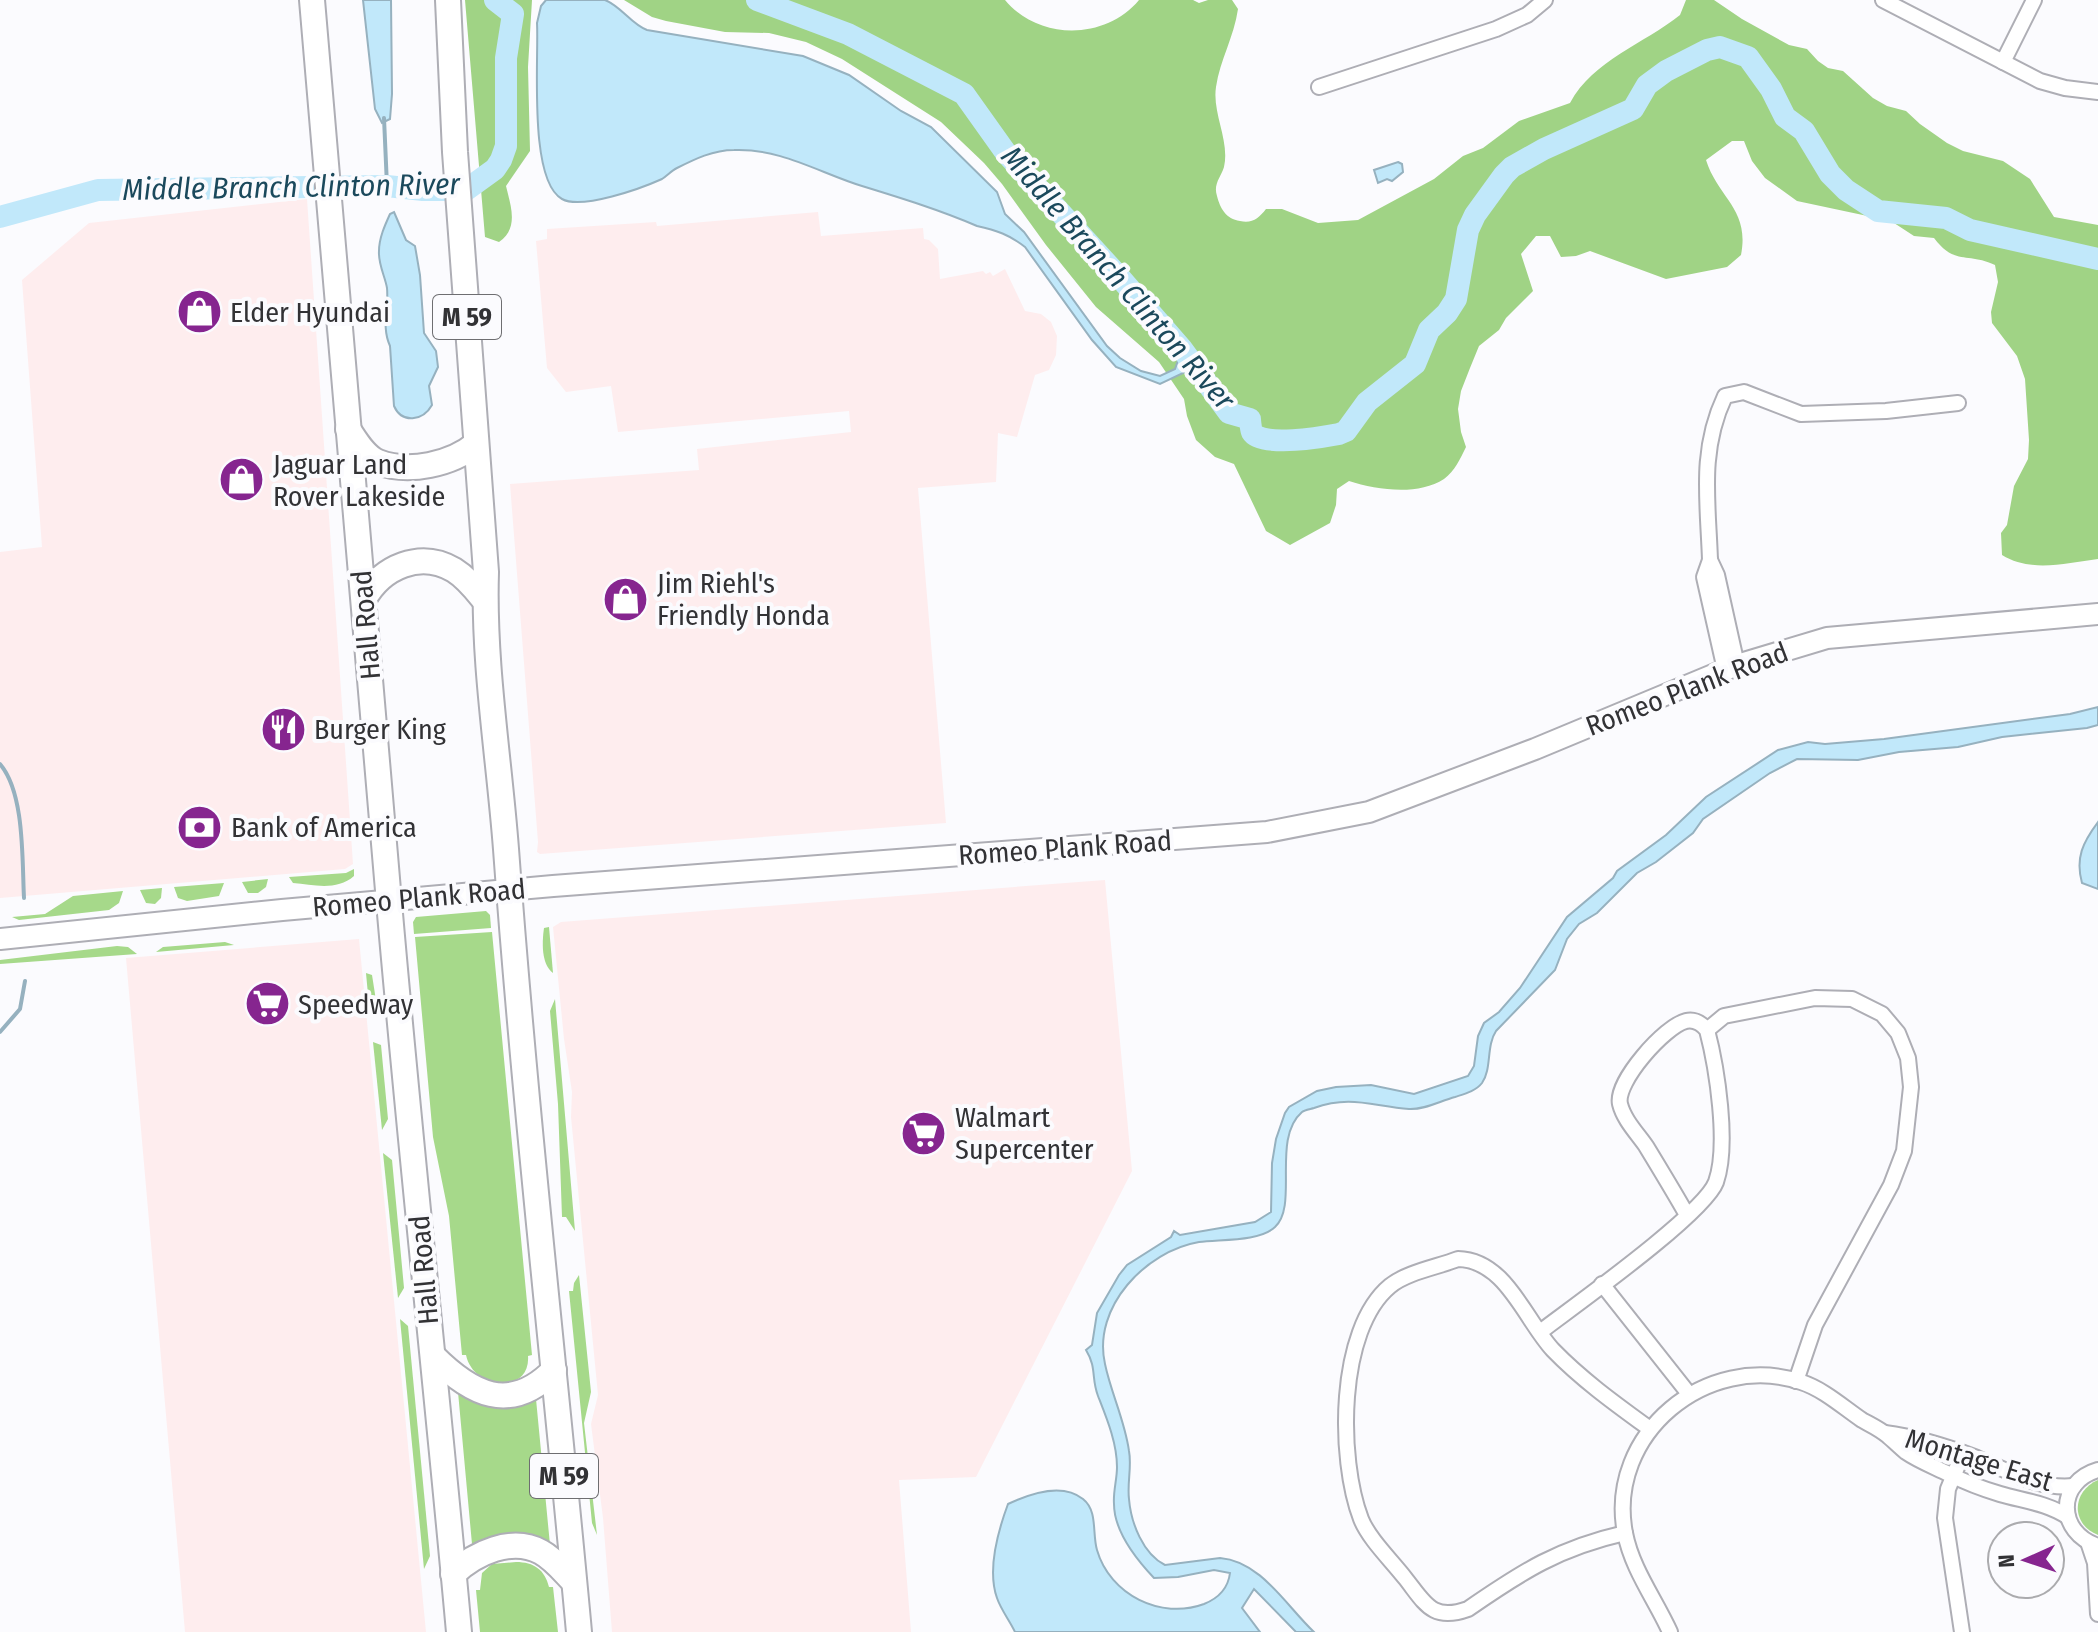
<svg xmlns="http://www.w3.org/2000/svg" width="2098" height="1632" viewBox="0 0 2098 1632" font-family="'Fira Sans Condensed',sans-serif">
	<style>
		.commercial { fill: #feedee }
		.green { fill: #a6d98a }
		.forest { fill: #a0d385 }
		.water { fill: #c1e8fa; stroke: #96b1bf; stroke-width: 2 }
		.lines { fill: none; stroke-linecap: round; stroke-linejoin: round }
		.stream { stroke: #96b1bf; stroke-width: 4 }
		.river { stroke: #c1e8fa; stroke-width: 22 }
		.minor-casing { stroke: #aeaeb5; stroke-width: 18 }
		.secondary-casing { stroke: #aeaeb5; stroke-width: 24 }
		.trunk-casing { stroke: #aeaeb5; stroke-width: 28 }
		.minor { stroke: #fff; stroke-width: 14 }
		.secondary { stroke: #fff; stroke-width: 20 }
		.trunk { stroke: #fff; stroke-width: 24 }
		.labels { text-anchor: middle; dominant-baseline: central; stroke-width: 8; stroke-linejoin: round; paint-order: stroke }
		.shield { fill: #fbfbfe; stroke: #6e6e71; stroke-width: 2 }
		.shield-label { font-size: 26px; font-weight: bold; fill: #323235 }
		.poi-label { font-size: 28px; fill: #323235; stroke: #fbfbfe; text-anchor: start }
		.street-label { font-size: 28px; fill: #323235; stroke: #fbfbfe }
		.water-label { font-size: 30px; font-style: italic; fill: #1b495c; stroke: #fbfbfe }
	</style>
	<rect width="100%" height="100%" fill="#fbfbfe"/>
	<g class="commercial">
		<polygon points="307,199 353,864 345,869 0,898 0,552 42,547 22,280 89,223"/>
		<polygon points="818,212 821,236 923,228 924,239 929,240 938,249 940,279 983,271 986,274 990,272 993,276 1005,269 1025,311 1041,314 1051,322 1057,336 1056,355 1049,370 1035,375 1017,437 998,433 996,482 918,488 946,823 540,854 537,852 538,842 510,484 699,470 697,449 851,432 849,411 618,432 611,386 566,392 547,368 536,241 547,239 547,229 656,222 657,226"/>
		<polygon points="1105,880 1132,1171 976,1477 899,1480 911,1632 612,1632 603,1518 591,1424 598,1395 571,1117 572,1092 564,1039 553,927 561,922"/>
		<polygon points="359,939 426,1632 185,1632 126,958"/>
	</g>
	<g class="green">
		<path d="M354,869V876C337,891 314,885 293,883L289,877L346,873Z"/>
		<polygon points="268,879 266,887 258,893 248,893 242,882"/>
		<polygon points="224,883 219,896 187,901 178,898 174,887"/>
		<polygon points="162,888 161,898 155,904 146,903 140,890"/>
		<polygon points="123,891 119,903 109,910 19,920 12,917 45,914 73,896"/>
		<polygon points="486,911 490,915 491,928 414,934 413,922 416,917"/>
		<path d="M549,927L553,973C541,964 542,942 544,928Z"/>
		<path d="M492,932L532,1355L528,1356C531,1395 473,1390 466,1355H462L449,1216L433,1137L415,937Z"/>
		<polygon points="225,942 234,945 156,952 163,947"/>
		<polygon points="117,946 128,947 137,954 0,964 0,960"/>
		<polygon points="366,973 372,975 377,1007 370,1016"/>
		<polygon points="555,999 575,1231 566,1217 562,1217 558,1104 550,1011"/>
		<polygon points="373,1042 381,1045 388,1119 382,1130"/>
		<polygon points="383,1153 392,1160 404,1288 398,1298"/>
		<polygon points="579,1275 591,1392 584,1423 597,1535 592,1523 569,1291 573,1291 574,1283"/>
		<polygon points="400,1319 408,1326 430,1556 424,1569"/>
		<polygon points="458,1392 487,1405 536,1399 550,1545 472,1544"/>
		<path d="M2098,1480V1535C2070,1524 2072,1491 2098,1480Z"/>
		<path d="M516,1562C534,1562 545,1570 549,1587H553L558,1632H480L476,1590H480L482,1573L492,1564Z"/>
	</g>
	<g class="forest">
		<path d="M465,0H532L528,67L530,151L506,186C511,207 519,228 499,242L485,237Z"/>
		<path d="M624,0H1005C1039,41 1106,40 1139,0H1193L1199,3L1208,0H1232L1238,9C1234,37 1220,60 1216,87C1212,113 1230,141 1224,167C1221,177 1213,184 1217,196C1220,208 1226,219 1240,221C1252,224 1259,218 1266,209H1282L1318,223L1358,220L1434,179L1463,156L1483,148L1519,121L1570,103C1593,60 1644,44 1680,15L1686,0H1714L1742,19L1789,45L1807,49L1818,61L1828,68L1843,71L1873,98L1887,106L1906,111L1920,124L1947,143L1963,151L2003,161L2030,179L2054,217L2098,225V559C2066,563 2031,573 2002,555L2001,533L2007,525L2014,486L2028,459L2029,440L2025,379L2017,356L1992,323L1991,312L1998,282L1995,265C1968,252 1955,266 1934,238L1914,236L1891,221L1797,201L1765,178L1752,161L1744,141H1732L1706,160C1718,198 1750,209 1741,255L1727,267L1666,279L1590,251L1576,256L1561,257L1550,236H1536L1521,254L1533,291L1506,318L1499,330L1479,346L1470,368L1461,391L1458,409L1461,432L1466,447C1460,459 1455,471 1444,479C1418,496 1377,490 1349,481L1337,489L1336,505L1330,523L1290,545L1266,531L1234,464L1215,457L1196,440L1187,416L1184,399L1159,362L1096,307L1046,245L1002,184L984,163L941,122L842,59L806,42L769,33L725,32L666,21L652,17Z"/>
	</g>
	<g class="water">
		<polygon points="363,0 391,0 392,94 390,119 382,123 375,109"/>
		<path d="M546,0C561,0 592,0 605,0C621,6 631,24 647,30L803,56L849,75L901,111L931,127L997,192L1005,214L1024,232L1107,346L1120,358L1141,371L1160,376L1175,369L1182,349L1198,366L1160,384L1116,367L1092,340L1025,247C1010,235 996,230 977,226C940,210 901,198 862,186C820,173 780,148 734,150C713,150 695,159 677,168C671,171 667,176 662,179C642,188 582,210 562,199C528,180 539,58 537,23L541,6Z"/>
		<polygon points="1398,162 1402,164 1403,172 1392,181 1387,179 1378,183 1374,170"/>
		<path d="M394,212L406,240L415,246L420,275L424,333L436,351L438,367L429,386L432,405C423,421 402,424 394,406L390,346C381,326 389,309 387,288C385,276 378,264 379,251C379,238 385,225 390,214Z"/>
		<path d="M2098,707V725L2087,728L2002,737L1958,747L1899,752L1858,760L1797,759L1770,773L1703,819L1693,833L1656,862L1637,873L1597,913L1579,924L1567,939L1555,970L1496,1031C1486,1046 1492,1069 1482,1083C1476,1091 1464,1094 1455,1097C1440,1101 1424,1110 1409,1109C1372,1106 1350,1095 1314,1108C1311,1109 1304,1110 1302,1112C1271,1139 1299,1205 1275,1227C1259,1242 1220,1239 1199,1242C1146,1251 1092,1307 1105,1364C1111,1393 1125,1421 1129,1451C1132,1466 1127,1483 1129,1499C1131,1523 1143,1554 1165,1565L1220,1558C1261,1561 1287,1607 1314,1632H1296L1254,1589L1242,1608L1260,1632H1015C1010,1621 1001,1610 997,1598C987,1570 998,1531 1008,1504C1029,1494 1062,1482 1083,1499C1098,1511 1092,1533 1097,1550C1110,1595 1161,1620 1204,1604C1219,1598 1228,1589 1230,1573L1214,1570L1178,1577L1154,1578C1136,1559 1114,1531 1114,1504C1113,1491 1117,1480 1117,1467C1117,1443 1107,1419 1098,1396C1091,1378 1097,1368 1086,1350L1092,1345L1097,1313L1119,1275L1127,1265L1171,1237L1174,1231L1180,1235L1255,1222L1271,1212L1272,1163L1276,1139L1285,1113L1289,1107L1317,1091L1336,1087L1371,1085L1414,1094L1468,1076L1474,1066L1478,1036L1484,1023L1499,1012L1520,988L1567,917L1613,878L1617,871L1666,835L1706,797L1778,750L1808,742L1825,744L1884,739L2070,714Z"/>
		<path d="M2098,822V889L2082,883C2075,858 2083,842 2098,822Z"/>
	</g>
	<g class="lines">
		<g class="stream">
			<polyline points="384,118 387,186"/>
			<path d="M0,764C25,793 22,861 24,898"/>
			<polyline points="0,1032 20,1009 25,981"/>
		</g>
		<g class="river">
			<path d="M757,0L848,34L964,94L1006,153L1122,280L1182,349L1229,413L1250,419C1250,421 1251,430 1252,432C1261,448 1323,437 1339,434L1346,431L1367,402L1415,364L1429,330L1447,313L1456,299L1468,230L1475,215L1504,175L1512,167L1544,149L1633,109L1647,85L1666,71L1707,50L1720,47L1748,57L1771,89L1785,117L1804,131L1830,174L1846,190L1878,211L1946,218L1970,230L2098,259"/>
			<polyline points="0,217 98,190 387,186 423,190 466,190 495,169 501,160 506,146 506,58 513,14 495,0"/>
		</g>
		<defs>
			<g id="minor">
				<polyline points="1883,0 2040,81 2065,88 2098,92"/>
				<polyline points="2003,62 2034,0"/>
				<polyline points="1319,87 1496,29 1527,15 1545,0"/>
				<path d="M1710,560C1708,501 1699,451 1725,396L1744,392L1801,414L1886,411L1958,403"/>
				<polyline points="1725,670 1704,577 1710,560 1717,575 1737,665"/>
				<polyline points="1707,1030 1724,1016 1815,998 1852,999 1882,1014 1898,1033 1908,1058 1911,1087 1904,1151 1891,1185 1815,1325 1796,1381"/>
				<polyline points="1602,1284 1689,1394"/>
				<path d="M1540,1332C1574,1306 1704,1214 1716,1182C1729,1145 1717,1068 1707,1030C1702,1024 1695,1019 1686,1021C1665,1026 1615,1082 1620,1104C1624,1120 1637,1133 1646,1146C1660,1169 1674,1192 1687,1215"/>
				<path d="M1885,1433C1917,1437 1948,1447 1977,1458C2009,1471 2039,1490 2074,1486"/>
				<path d="M2098,1470C2056,1482 2057,1533 2098,1546"/>
				<path d="M1625,1533C1559,1548 1523,1571 1468,1609C1432,1622 1425,1603 1405,1578C1391,1560 1369,1539 1361,1519C1338,1459 1337,1330 1390,1286C1407,1272 1438,1267 1458,1259C1506,1260 1525,1320 1553,1350C1582,1380 1617,1405 1650,1429"/>
				<polyline points="2088,1542 2095,1563 2098,1614"/>
				<path d="M1670,1632C1655,1599 1632,1569 1625,1533C1606,1434 1707,1351 1801,1382C1823,1389 1843,1407 1862,1420C1871,1425 1880,1429 1888,1436C1894,1441 1900,1447 1906,1452C1919,1461 1935,1467 1949,1474C1965,1482 1983,1489 2000,1494C2024,1501 2047,1503 2068,1517"/>
				<polyline points="1962,1632 1945,1518 1948,1489 1963,1453"/>
			</g>
			<polyline id="secondary" points="0,939 282,910 553,886 1267,832 1369,812 1535,749 1737,665 1827,638 2098,614"/>
			<g id="trunk">
				<path d="M312,0C337,301 362,602 389,902C410,1146 437,1389 459,1632"/>
				<path d="M448,0L455,152L486,572C483,664 499,757 506,849C525,1110 555,1371 579,1632"/>
				<path d="M348,429C356,441 365,457 378,462C409,474 452,464 476,444"/>
				<path d="M364,599C382,567 420,550 454,570C467,578 476,590 485,601"/>
				<path d="M433,1356C471,1394 510,1415 554,1370"/>
				<path d="M453,1574C475,1553 512,1536 541,1552C554,1559 564,1572 574,1582"/>
			</g>
		</defs>
		<use href="#minor" class="minor-casing"/>
		<use href="#secondary" class="secondary-casing"/>
		<use href="#trunk" class="trunk-casing"/>
		<use href="#minor" class="minor"/>
		<use href="#secondary" class="secondary"/>
		<use href="#trunk" class="trunk"/>
	</g>
	<defs>
		<symbol id="shop-disc" viewBox="-11 -11 22 22"><circle r="9.5" fill="#86258f" stroke="#fbfbfe"/><path d="M-5-2.5h2.3a2.7 3.5 0 0 1 5.4 0H5L5.5 6h-11ZM-1.5-2.5h3a1.5 2.3 0 0 0-3 0Z" fill="#fff"/></symbol>
		<symbol id="restaurant-disc" viewBox="-11 -11 22 22"><circle r="9.5" fill="#86258f" stroke="#fbfbfe"/><path d="M-5-6h1v4h1v-4h1v4h1v-4h1v5L-1.5 .5V6h-2V.5L-5-1ZM5-6V6H3V1.5H1.5Q1.5-4 5-6Z" fill="#fff"/></symbol>
		<symbol id="bank-disc" viewBox="-11 -11 22 22"><circle r="9.5" fill="#86258f" stroke="#fbfbfe"/><path d="M-6-4H6V4H-6ZM0-2.3a2.3 2.3 0 1 0 0 4.6a2.3 2.3 0 1 0 0-4.6Z" fill="#fff"/></symbol>
		<symbol id="supermarket-disc" viewBox="-11 -11 22 22"><circle r="9.5" fill="#86258f" stroke="#fbfbfe"/><path d="M-6-5.5h2.5l.6 2H6L4.5 2H-2.5L-4.4-4H-6ZM-1.5 3.2a1.3 1.3 0 1 0 .1 0ZM3 3.2a1.3 1.3 0 1 0 .1 0Z" fill="#fff"/></symbol>
	</defs>
	<g fill-rule="evenodd">
		<use href="#shop-disc" x="174" y="286" width="51" height="51"/>
		<use href="#shop-disc" x="216" y="454" width="51" height="51"/>
		<use href="#shop-disc" x="600" y="574" width="51" height="51"/>
		<use href="#restaurant-disc" x="258" y="704" width="51" height="51"/>
		<use href="#bank-disc" x="174" y="802" width="51" height="51"/>
		<use href="#supermarket-disc" x="242" y="978" width="51" height="51"/>
		<use href="#supermarket-disc" x="898" y="1108" width="51" height="51"/>
	</g>
	<g class="labels">
		<g class="shield">
			<rect x="433" y="295" width="68" height="44" rx="6"/>
			<rect x="530" y="1454" width="68" height="44" rx="6"/>
		</g>
		<g class="shield-label">
			<text x="467" y="317">M 59</text>
			<text x="564" y="1476">M 59</text>
		</g>
		<g class="poi-label">
			<text x="230" y="312">Elder Hyundai</text>
			<text x="273" y="464">Jaguar Land<tspan x="273" dy="32">Rover Lakeside</tspan></text>
			<text x="657" y="583">Jim Riehl's<tspan x="657" dy="32">Friendly Honda</tspan></text>
			<text x="314" y="729">Burger King</text>
			<text x="231" y="827">Bank of America</text>
			<text x="298" y="1004">Speedway</text>
			<text x="955" y="1117">Walmart<tspan x="955" dy="32">Supercenter</tspan></text>
		</g>
		<g class="street-label">
			<text transform="translate(366 625) rotate(-95)">Hall Road</text>
			<text transform="translate(1687 689) rotate(-21)">Romeo Plank Road</text>
			<text transform="translate(1065 848) rotate(-4)">Romeo Plank Road</text>
			<text transform="translate(419 898) rotate(-5)">Romeo Plank Road</text>
			<text transform="translate(424 1270) rotate(-95)">Hall Road</text>
			<text transform="translate(1979 1460) rotate(17)">Montage East</text>
		</g>
		<g class="water-label">
			<text transform="translate(291 187) rotate(-1)">Middle Branch Clinton River</text>
			<text transform="translate(1118 278) rotate(49)">Middle Branch Clinton River</text>
		</g>
	</g>
	<g transform="translate(2026 1560) rotate(267)"><circle r="38" fill="#fbfbfe" stroke="#ababae" stroke-width="2"/>
	<path d="M0-6L14 30L0 20L-14 30Z" fill="#86258f"/>
	<text y="-12" font-size="22" font-weight="bold" text-anchor="middle" fill="#323235">N</text>
	</g>
</svg>
